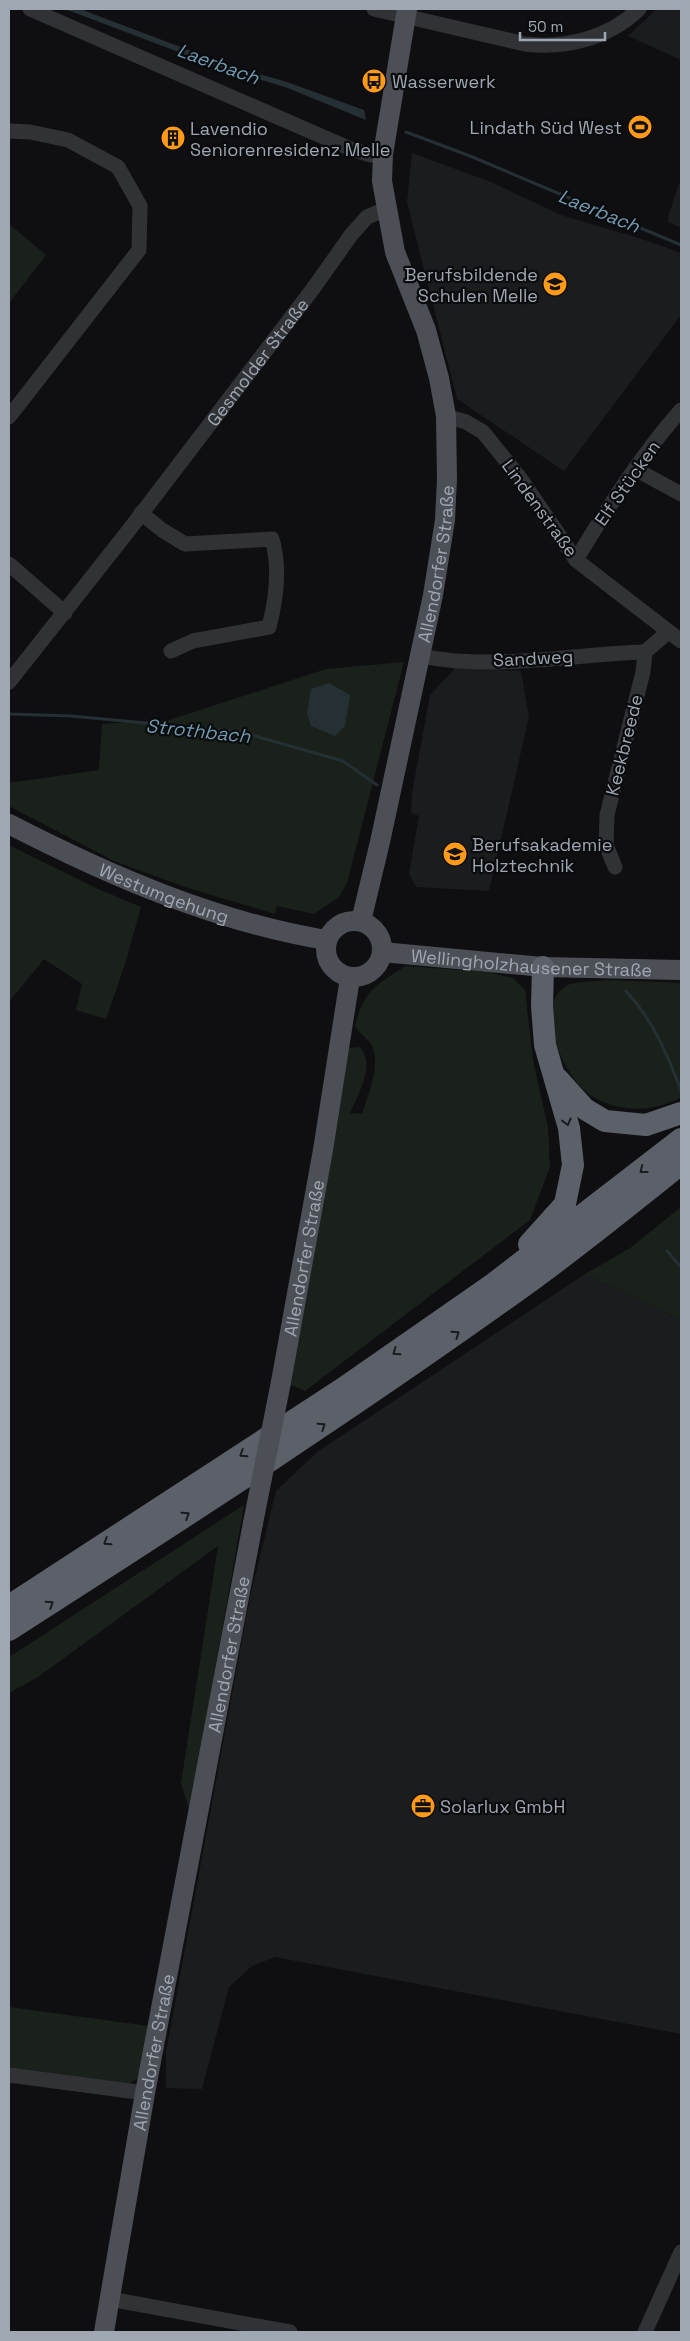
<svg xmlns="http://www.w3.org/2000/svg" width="690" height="2341" viewBox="0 0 690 2341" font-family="'Space Grotesk',sans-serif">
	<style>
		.built { fill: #1b1c1e }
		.green { fill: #19211a }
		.water { fill: #253035 }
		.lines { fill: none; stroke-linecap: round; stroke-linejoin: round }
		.stream { stroke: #253035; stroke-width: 3 }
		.minor { stroke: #303236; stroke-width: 15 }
		.major { stroke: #4c4f56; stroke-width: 20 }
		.highway { stroke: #5c6068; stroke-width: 22 }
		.major-bridge { stroke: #4c4f56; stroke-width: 20 }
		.oneway { stroke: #1a1c1e }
		.labels { text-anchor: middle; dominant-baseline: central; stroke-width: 4.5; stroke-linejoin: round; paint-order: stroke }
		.poi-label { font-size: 18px; fill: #9fa7b3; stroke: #0a0b0c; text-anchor: start }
		.street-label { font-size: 18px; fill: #9fa7b3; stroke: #0a0b0c }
		.water-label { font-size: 19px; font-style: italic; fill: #719bb3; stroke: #0a0b0c }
	</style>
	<rect width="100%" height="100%" fill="#0f0f11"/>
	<g class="built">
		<polygon points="657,9 681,9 681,60 628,36"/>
		<polygon points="412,153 491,182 561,215 645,240 681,253 681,315 564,471 457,399 407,202"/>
		<polygon points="681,178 681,228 668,222 668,217"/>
		<polygon points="455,668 521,671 529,717 489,891 416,887 409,874 419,816 411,813 412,793 430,695"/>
		<polygon points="585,1274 681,1320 681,2034 275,1957 252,1966 229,1987 202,2089 166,2088 166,2052 250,1597 276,1491 317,1452"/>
	</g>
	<g class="green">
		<polygon points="9,224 46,255 9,303"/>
		<polygon points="404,662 347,883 339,897 314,914 277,906 275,914 185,887 114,861 9,806 9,783 99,770 102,724 169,720 326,669"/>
		<polygon points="9,845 96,888 141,907 125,964 106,1019 76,1010 82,984 44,959 9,1002"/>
		<path d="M405,966L487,972L513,978L525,990L533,1060L548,1128L550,1167L530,1220L305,1391L289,1384L349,1048L360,1047C376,1066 358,1094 350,1113L362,1114C368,1093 382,1066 371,1044C367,1038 359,1033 355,1026C365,988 375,987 405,966Z"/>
		<path d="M612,980L681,983V1097C652,1114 610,1113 584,1090C562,1070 533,1006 566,986C574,981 601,981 612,980Z"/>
		<polygon points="681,1207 681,1320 585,1274 630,1248"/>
		<polygon points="244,1505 190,1812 181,1783 218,1546 38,1677 9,1693 9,1657"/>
		<polygon points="9,2007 149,2026 140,2077 124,2086 9,2071"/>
	</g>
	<g class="water">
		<polygon points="65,9 80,9 228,65 287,82 364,110 366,120 285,87 218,67"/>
		<polygon points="329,683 350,695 345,726 335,736 311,726 307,713 311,689"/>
	</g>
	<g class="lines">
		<g class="stream">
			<polyline points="406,132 470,156 681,245"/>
			<polyline points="9,714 71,716 241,732 343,761 377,785"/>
			<path d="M626,991C654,1022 666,1052 681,1090"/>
			<polyline points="667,1251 681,1267"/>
		</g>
		<g class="minor">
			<polyline points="30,9 351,149 371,155 383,154"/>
			<path d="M374,9L525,44C566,49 609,38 639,9"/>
			<polyline points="9,131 30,132 68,140 118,167 140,206 139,250 9,417"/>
			<polyline points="446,416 466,422 483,432 520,478 576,560 681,641"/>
			<polyline points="635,469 681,494"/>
			<path d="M141,513L162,530L185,544L272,539C280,566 276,600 269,627L193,641L171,651"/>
			<path d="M576,560C607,508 641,455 681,410"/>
			<polyline points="9,564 65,613"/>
			<path d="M421,656C494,671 571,654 645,652"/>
			<path id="s1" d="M9,682L129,530L315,286L351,235L367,217L386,209"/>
			<polyline points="615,867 606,845 607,815 643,672 645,652 668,632"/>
			<polyline points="9,2075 145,2093"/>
			<polyline points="110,2299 290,2332"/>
			<polyline points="645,2332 681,2252"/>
		</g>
		<g class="major">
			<path id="s2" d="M9,824C108,875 216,922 326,940"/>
			<circle cx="354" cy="949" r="28"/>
			<path id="s3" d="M361,921L380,842L433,595L445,520L447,479L446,416L439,378L426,330L395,252L382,181L383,154L407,9"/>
			<path id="s4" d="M382,952L543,967L681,970"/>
			<path id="s5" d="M281,1382L323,1150L350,978"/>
			<path id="s6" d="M104,2332L145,2093L253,1523"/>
		</g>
		<g class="highway">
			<polyline points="558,1079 585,1109 605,1121 646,1125 681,1113"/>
			<polyline points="529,1244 565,1204 573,1165 569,1128 545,1045 542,1006 543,967"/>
			<polyline points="9,1606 342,1389 493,1284 681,1139"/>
			<path d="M9,1630C185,1517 362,1403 532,1280C583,1243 632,1203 681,1164"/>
		</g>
		<polyline class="major-bridge" points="253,1523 281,1382"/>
	</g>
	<defs><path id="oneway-chevron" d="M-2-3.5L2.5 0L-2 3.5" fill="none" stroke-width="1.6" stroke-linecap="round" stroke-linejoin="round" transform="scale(1.25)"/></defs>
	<g class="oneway">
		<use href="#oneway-chevron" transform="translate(567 1122) rotate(76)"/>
		<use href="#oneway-chevron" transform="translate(643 1170) rotate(142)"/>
		<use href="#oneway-chevron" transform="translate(456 1334) rotate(-35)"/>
		<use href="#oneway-chevron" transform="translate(396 1352) rotate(145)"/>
		<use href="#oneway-chevron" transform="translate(322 1426) rotate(-34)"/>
		<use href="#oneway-chevron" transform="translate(243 1454) rotate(147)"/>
		<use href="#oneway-chevron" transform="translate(186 1515) rotate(-33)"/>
		<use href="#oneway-chevron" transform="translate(107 1542) rotate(147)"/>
		<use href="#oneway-chevron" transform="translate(50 1604) rotate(-33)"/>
	</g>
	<defs>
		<symbol id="bus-disc" viewBox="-11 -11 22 22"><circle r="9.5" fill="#ff9b19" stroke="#0a0b0c"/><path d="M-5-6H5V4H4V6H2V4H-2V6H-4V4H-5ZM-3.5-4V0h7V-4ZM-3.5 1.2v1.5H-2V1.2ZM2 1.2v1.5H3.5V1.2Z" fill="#111"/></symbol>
		<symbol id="stadium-disc" viewBox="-11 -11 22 22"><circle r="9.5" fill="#ff9b19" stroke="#0a0b0c"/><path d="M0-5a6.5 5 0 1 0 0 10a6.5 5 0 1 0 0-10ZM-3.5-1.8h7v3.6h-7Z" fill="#111"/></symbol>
		<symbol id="building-disc" viewBox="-11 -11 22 22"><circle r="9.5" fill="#ff9b19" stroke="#0a0b0c"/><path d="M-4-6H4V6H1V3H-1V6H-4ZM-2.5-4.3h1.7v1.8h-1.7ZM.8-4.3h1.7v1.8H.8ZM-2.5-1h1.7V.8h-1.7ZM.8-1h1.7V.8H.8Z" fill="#111"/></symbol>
		<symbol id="school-disc" viewBox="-11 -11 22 22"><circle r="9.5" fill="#ff9b19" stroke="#0a0b0c"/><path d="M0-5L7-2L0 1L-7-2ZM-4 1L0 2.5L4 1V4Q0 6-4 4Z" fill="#111"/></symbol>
		<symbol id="university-disc" viewBox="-11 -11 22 22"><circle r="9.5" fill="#ff9b19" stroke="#0a0b0c"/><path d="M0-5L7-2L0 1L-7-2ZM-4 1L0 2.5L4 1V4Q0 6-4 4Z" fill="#111"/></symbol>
		<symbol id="office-disc" viewBox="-11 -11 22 22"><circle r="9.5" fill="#ff9b19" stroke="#0a0b0c"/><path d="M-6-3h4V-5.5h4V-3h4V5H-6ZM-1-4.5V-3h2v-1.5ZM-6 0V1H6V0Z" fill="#111"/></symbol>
	</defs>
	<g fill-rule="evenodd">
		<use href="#bus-disc" x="360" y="67" width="28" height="28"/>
		<use href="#stadium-disc" x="626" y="113" width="28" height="28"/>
		<use href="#building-disc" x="159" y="124" width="28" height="28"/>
		<use href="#school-disc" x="541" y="270" width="28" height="28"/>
		<use href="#university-disc" x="441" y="840" width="28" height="28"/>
		<use href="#office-disc" x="409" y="1792" width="28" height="28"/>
	</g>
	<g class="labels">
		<g class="poi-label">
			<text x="392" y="81">Wasserwerk</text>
			<text x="622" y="127" text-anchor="end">Lindath Süd West</text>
			<text x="190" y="128">Lavendio<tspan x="190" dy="21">Seniorenresidenz Melle</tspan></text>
			<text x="538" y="274" text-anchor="end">Berufsbildende<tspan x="538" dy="21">Schulen Melle</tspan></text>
			<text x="472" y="844">Berufsakademie<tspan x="472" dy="21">Holztechnik</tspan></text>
			<text x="440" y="1806">Solarlux GmbH</text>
		</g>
		<g class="street-label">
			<text stroke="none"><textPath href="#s1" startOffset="405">Gesmolder Straße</textPath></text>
			<text transform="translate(627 483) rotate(-55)">Elf Stücken</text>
			<text transform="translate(540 508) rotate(54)">Lindenstraße</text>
			<text stroke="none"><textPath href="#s3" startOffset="365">Allendorfer Straße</textPath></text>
			<text transform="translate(533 658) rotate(-3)">Sandweg</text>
			<text transform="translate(624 745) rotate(-76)">Keekbreede</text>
			<text stroke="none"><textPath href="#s2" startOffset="170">Westumgehung</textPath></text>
			<text stroke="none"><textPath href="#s4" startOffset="150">Wellingholzhausener Straße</textPath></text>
			<text stroke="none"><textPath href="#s5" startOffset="126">Allendorfer Straße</textPath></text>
			<text stroke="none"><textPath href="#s6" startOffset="689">Allendorfer Straße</textPath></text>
			<text stroke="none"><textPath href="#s6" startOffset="284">Allendorfer Straße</textPath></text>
		</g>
		<g class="water-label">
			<text transform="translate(218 64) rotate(20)">Laerbach</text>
			<text transform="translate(599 211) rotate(22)">Laerbach</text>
			<text transform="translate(198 731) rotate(6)">Strothbach</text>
		</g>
	</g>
	<rect width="690" height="2341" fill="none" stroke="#9fa7b3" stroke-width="20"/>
	<path d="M520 32v8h85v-8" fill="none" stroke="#9fa7b3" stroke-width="2.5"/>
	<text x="528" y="32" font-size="15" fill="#9fa7b3" stroke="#0a0b0c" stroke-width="4" paint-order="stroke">50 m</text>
</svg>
